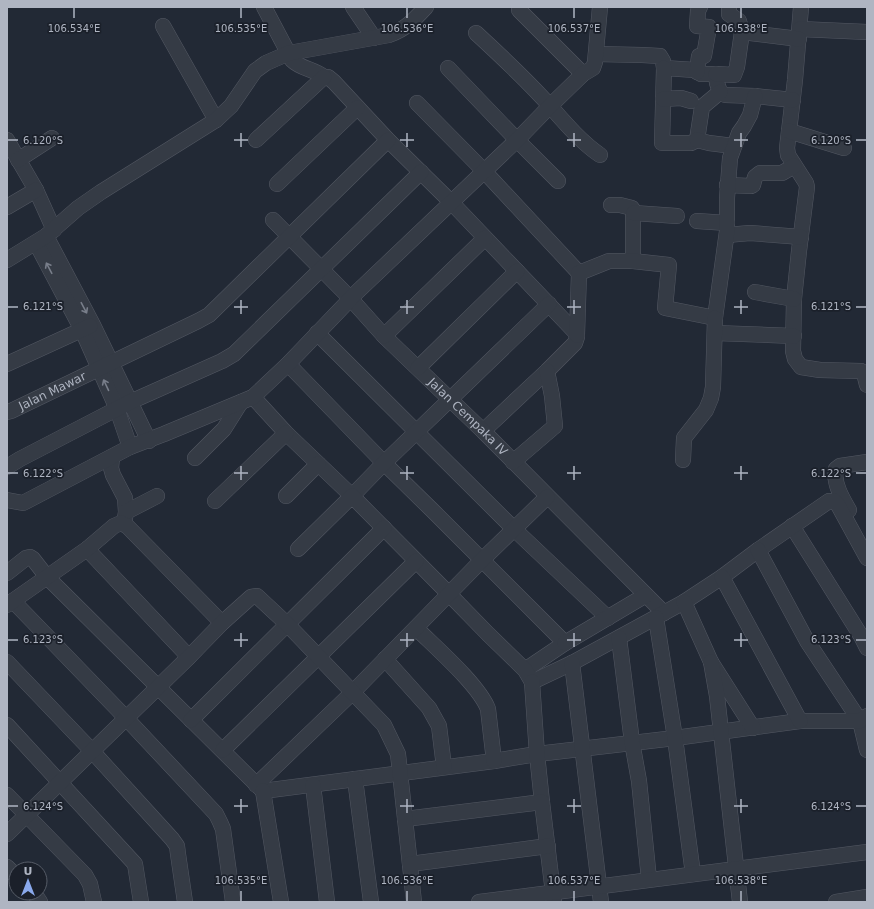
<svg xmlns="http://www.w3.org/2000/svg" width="874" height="909" viewBox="0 0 874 909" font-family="'DejaVu Sans',sans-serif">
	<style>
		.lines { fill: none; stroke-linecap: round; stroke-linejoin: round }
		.minor-casing { stroke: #535863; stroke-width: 16 }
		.minor { stroke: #353b45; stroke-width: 15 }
		.oneway { stroke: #787e8a }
		.ticks { fill: none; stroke: #afb5c2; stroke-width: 1.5 }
		.labels { text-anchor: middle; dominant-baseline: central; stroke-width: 3.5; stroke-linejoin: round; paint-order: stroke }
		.street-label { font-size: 12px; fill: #afb5c2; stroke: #1b202a }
		.ticks-label { font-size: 10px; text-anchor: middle; fill: #afb5c2; stroke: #1b202a; stroke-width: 3.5; stroke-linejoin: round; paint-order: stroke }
	</style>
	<rect width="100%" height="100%" fill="#222935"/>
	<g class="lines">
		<defs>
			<g id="minor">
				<path d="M264,7L292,60C301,69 314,69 324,77H328L334,82L388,140L451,202L576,333L577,337L575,343L547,371L483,431"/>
				<polyline points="353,7 374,38"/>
				<polyline points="729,7 729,14 739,21 742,32"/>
				<polyline points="801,7 795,80 787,148 788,155 806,183 807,187 799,251 794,299 793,351 795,359 801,367 820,370 861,371 864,373 867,385"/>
				<polyline points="519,10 583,74"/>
				<polyline points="163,26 216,120"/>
				<polyline points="800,29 867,32"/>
				<path d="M476,33C501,56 527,80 550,106C565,123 581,142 600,155"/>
				<polyline points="596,54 642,55 660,56 663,61 664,68 695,70 701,74 716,74 717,83 720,92 725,95 755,96 793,100"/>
				<polyline points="448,68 517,140 558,181"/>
				<polyline points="664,68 662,143 691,143 697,140 702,107 720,92"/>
				<polyline points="697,72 699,56 704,56 709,27 697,26 698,11 700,7"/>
				<polyline points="716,74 734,75 737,67 742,32 799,39"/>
				<polyline points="663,99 681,98 691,101"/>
				<polyline points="417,103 484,171 579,273"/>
				<polyline points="789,131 844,148"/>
				<polyline points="7,140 36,190 54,230"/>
				<polyline points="256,140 324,77"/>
				<polyline points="697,140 709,143 733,146"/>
				<polyline points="18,160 52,138"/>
				<polyline points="277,184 357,108"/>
				<polyline points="727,185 751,186 753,185 755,177 760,173 782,173 794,166"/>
				<polyline points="611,205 620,205 632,208 633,210 633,261"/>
				<polyline points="7,207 36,190"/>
				<polyline points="634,213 677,216"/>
				<path id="s1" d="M273,220L350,298L384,336L483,431L664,613"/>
				<polyline points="697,221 727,223"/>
				<polyline points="727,235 750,233 801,237"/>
				<polyline points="46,236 93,325 149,441"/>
				<polyline points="36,243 82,330 117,409 130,447"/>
				<path d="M7,260L46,236L78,208L101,192L216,120L231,106L255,71L266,63L289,53L389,35C406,29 414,20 426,7"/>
				<polyline points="755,292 794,299"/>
				<polyline points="317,333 514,529 608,618"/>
				<polyline points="715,333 794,336"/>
				<polyline points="577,335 579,273 609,261 633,261 669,265 665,308 715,318 727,231 727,198 730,158 739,133 744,126 750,115 755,96"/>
				<polyline points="384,336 485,238"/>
				<polyline points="7,364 90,326"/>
				<polyline points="288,364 384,463 432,510 565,643 525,670"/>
				<polyline points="418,368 517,271"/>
				<polyline points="253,397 286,433 352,496 384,463 549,304"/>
				<path id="s2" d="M7,412L11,411L198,321L209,315L388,140"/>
				<polyline points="112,457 111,468 113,475 125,498 126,512 124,524"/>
				<polyline points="195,458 224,429 241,402"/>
				<polyline points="683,460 684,438 706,410 711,398 713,387 715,318"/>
				<polyline points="513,462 555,426 552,396 547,371"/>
				<polyline points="7,467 20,459 130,402 222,361 234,354 421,172"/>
				<polyline points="286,496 318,464"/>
				<polyline points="7,500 23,503 130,447 164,434 253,397 288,364 357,292 517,140 550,106 583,74 593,68 595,62 600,7"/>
				<polyline points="215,501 286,433"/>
				<path d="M849,510C842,498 833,483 836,469L840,466L867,462"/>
				<polyline points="126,512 157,496"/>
				<polyline points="792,526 861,636 867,648"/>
				<polyline points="87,549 189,657"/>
				<polyline points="298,549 352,496 449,594 488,634 525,670 532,682 572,663 684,602 722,577 758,550 829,501 834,501 838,505 867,558"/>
				<polyline points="758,550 807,641 860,721 867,750"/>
				<polyline points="7,573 26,558 30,557 33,559 47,577 263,791 494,761 537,754 675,738 800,721 860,721 867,716"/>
				<polyline points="722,577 800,721"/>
				<polyline points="13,601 126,718 216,814 220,822 223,829 233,902"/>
				<polyline points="684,602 711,662 753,728"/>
				<polyline points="7,605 87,549 114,526 121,523 127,526 222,623"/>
				<polyline points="656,618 675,738 693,874"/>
				<path d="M416,628C435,647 479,685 488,709L494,761"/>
				<polyline points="619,638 632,742 639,781 649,879"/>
				<polyline points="565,643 646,595"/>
				<polyline points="385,659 429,708 439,726 444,767"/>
				<polyline points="7,662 92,751 172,839 177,846 178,854 185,902"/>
				<polyline points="711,662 717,696 740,902"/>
				<polyline points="572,663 601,902"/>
				<polyline points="532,682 537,754 542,802"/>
				<polyline points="191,720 384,528"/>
				<polyline points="7,725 135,864 141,902"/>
				<polyline points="223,750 416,561"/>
				<polyline points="355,779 371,902"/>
				<polyline points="256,785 353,692 482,560 547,497"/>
				<polyline points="313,785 327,902"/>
				<polyline points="263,791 281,902"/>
				<polyline points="7,795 85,875 90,884 94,902"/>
				<polyline points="405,819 542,802 554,901"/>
				<polyline points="7,834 189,657 222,623 251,597 257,596 287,624 384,725 398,754 414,902"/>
				<polyline points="410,864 548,846"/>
				<polyline points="7,867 16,876"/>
				<polyline points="34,893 40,902"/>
				<polyline points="479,902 867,852"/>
				<polyline points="836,902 867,897"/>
			</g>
		</defs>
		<use href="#minor" class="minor-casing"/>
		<use href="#minor" class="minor"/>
	</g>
	<defs><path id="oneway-shaft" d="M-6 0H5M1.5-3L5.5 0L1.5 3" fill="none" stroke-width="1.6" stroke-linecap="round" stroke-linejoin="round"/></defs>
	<g class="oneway">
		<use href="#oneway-shaft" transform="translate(49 268) rotate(-118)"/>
		<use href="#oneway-shaft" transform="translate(84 308) rotate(62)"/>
		<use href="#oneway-shaft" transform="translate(106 385) rotate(-115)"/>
	</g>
	<path class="ticks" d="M74,8V18M241,8V18M407,8V18M574,8V18M741,8V18M241,133V147M407,133V147M574,133V147M741,133V147M8,140H18M234,140H248M400,140H414M567,140H581M734,140H748M856,140H866M241,300V314M407,300V314M574,300V314M741,300V314M8,307H18M234,307H248M400,307H414M567,307H581M734,307H748M856,307H866M241,466V480M407,466V480M574,466V480M741,466V480M8,473H18M234,473H248M400,473H414M567,473H581M734,473H748M856,473H866M241,633V647M407,633V647M574,633V647M741,633V647M8,640H18M234,640H248M400,640H414M567,640H581M734,640H748M856,640H866M241,799V813M407,799V813M574,799V813M741,799V813M8,806H18M234,806H248M400,806H414M567,806H581M734,806H748M856,806H866M241,891V901M407,891V901M574,891V901M741,891V901"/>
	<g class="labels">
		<g class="street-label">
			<text stroke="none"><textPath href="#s2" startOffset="50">Jalan Mawar</textPath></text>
			<text stroke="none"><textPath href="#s1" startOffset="277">Jalan Cempaka IV</textPath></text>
		</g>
	</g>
	<g class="ticks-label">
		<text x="74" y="32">106.534°E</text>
		<text x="241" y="32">106.535°E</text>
		<text x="407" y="32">106.536°E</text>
		<text x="574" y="32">106.537°E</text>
		<text x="741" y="32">106.538°E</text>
		<text x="43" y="144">6.120°S</text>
		<text x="831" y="144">6.120°S</text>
		<text x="43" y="310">6.121°S</text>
		<text x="831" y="310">6.121°S</text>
		<text x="43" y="477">6.122°S</text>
		<text x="831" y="477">6.122°S</text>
		<text x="43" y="643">6.123°S</text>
		<text x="831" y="643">6.123°S</text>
		<text x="43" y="810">6.124°S</text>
		<text x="831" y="810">6.124°S</text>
		<text x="241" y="884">106.535°E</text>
		<text x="407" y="884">106.536°E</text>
		<text x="574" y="884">106.537°E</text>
		<text x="741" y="884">106.538°E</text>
	</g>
	<rect width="874" height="909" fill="none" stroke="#afb5c2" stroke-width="16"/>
	<g transform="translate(28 881)"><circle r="19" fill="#1b202a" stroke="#565c67"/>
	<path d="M0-3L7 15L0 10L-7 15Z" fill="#8aa9ec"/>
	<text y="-6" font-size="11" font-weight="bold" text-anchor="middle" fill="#afb5c2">U</text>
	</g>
</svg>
